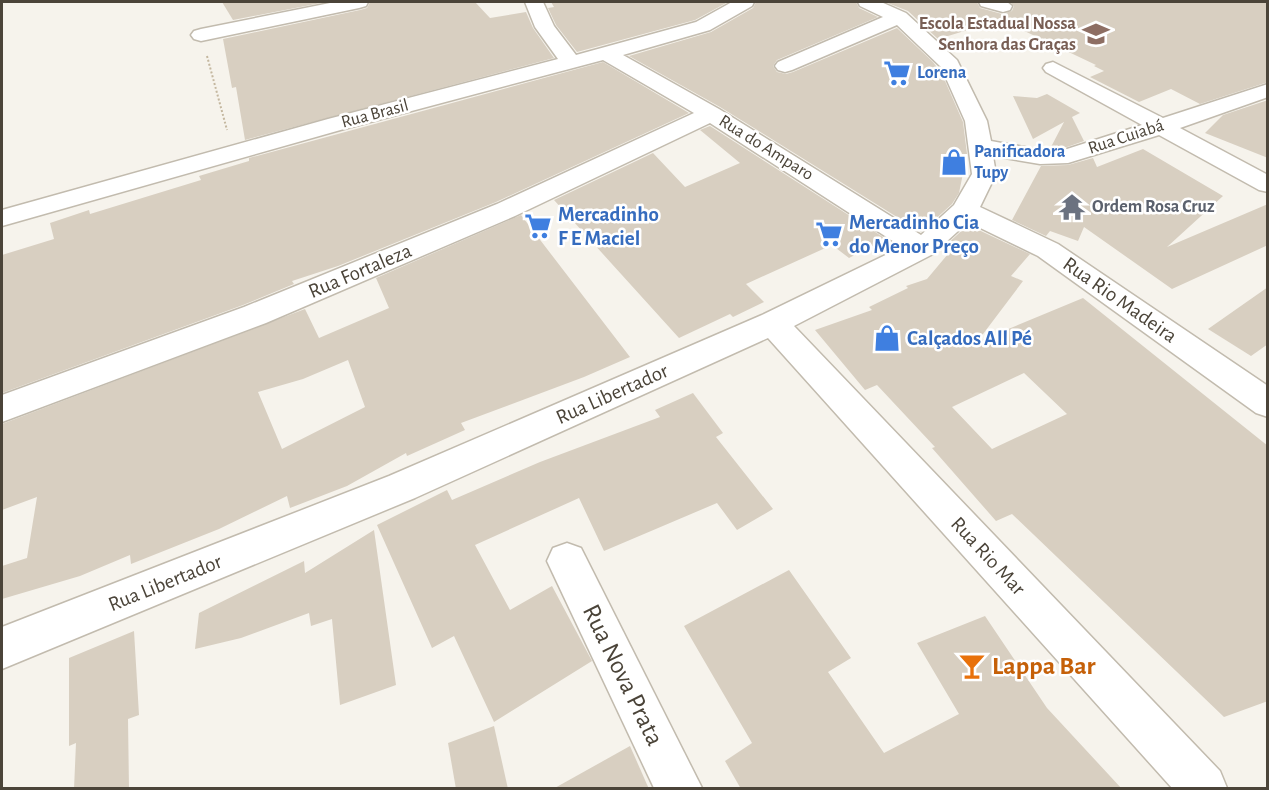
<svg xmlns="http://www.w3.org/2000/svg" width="1269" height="790" viewBox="0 0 1269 790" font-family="'Alegreya Sans',sans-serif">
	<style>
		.building { fill: #d8cfc1; fill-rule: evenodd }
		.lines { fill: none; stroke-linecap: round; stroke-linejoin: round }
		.minor-casing { stroke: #c2bbae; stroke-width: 3 }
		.path { stroke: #c4b79f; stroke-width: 2; stroke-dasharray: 2 2; stroke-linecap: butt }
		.minor { fill: #fff; fill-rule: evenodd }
		.labels { text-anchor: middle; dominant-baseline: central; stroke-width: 5; stroke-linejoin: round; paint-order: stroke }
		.far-education-label { font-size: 18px; font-weight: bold; fill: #785e54; stroke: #fff; text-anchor: end }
		.far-shop-label { font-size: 18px; font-weight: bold; fill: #366cbe; stroke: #fff; text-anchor: start }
		.far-street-label { font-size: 18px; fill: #4b4439; stroke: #fff }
		.far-worship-label { font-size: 18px; font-weight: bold; fill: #5b616d; stroke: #fff; text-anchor: start }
		.shop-label { font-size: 21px; font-weight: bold; fill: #366cbe; stroke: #fff; text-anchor: start }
		.street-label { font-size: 21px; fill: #4b4439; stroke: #fff }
		.near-food-label { font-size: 26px; font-weight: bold; fill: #c56008; stroke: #fff; text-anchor: start }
		.near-street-label { font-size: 26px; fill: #4b4439; stroke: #fff }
	</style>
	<rect width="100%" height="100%" fill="#f6f3ec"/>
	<g class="building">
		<polygon points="222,2 326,2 233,20"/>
		<polygon points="370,2 475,2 490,18 526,12 533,28 554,58 245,140 236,87 232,88 223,39 360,10 367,8"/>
		<polygon points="551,2 728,2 695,20 577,52 556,25 548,8 554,7"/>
		<polygon points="756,2 856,2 859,8 878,17 777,60 773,66 777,72 786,74 793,72 897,28 933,62 942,74 963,122 967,154 959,193 952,204 921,232 720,107 629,56 711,32 753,8"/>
		<polygon points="885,2 977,2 980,8 1002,14 1012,11 1014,6 1010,2 1268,2 1268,82 1200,104 1171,89 1139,102 1090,77 1104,71 1094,66 1096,65 1001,20 938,39 908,11"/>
		<polygon points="603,62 689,113 496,202 338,266 292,281 294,284 243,305 2,393 2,255 54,239 50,223 89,210 90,214 201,180 199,176 249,161 249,158"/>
		<polygon points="1047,94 1080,113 1072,117 1084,141 1067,147 1051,147 1064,122 1033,139 1013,96 1037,98"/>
		<polygon points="1268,100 1268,158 1205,133 1223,115"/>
		<polygon points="710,126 886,239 849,258 832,245 746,284 764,302 733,317 730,314 679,338 554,200 653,153 685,187 740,163 700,130"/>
		<polygon points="1143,149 1223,196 1167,247 1268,204 1268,245 1172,289 1084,227 1078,241 1050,231 1046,236 1012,220 1041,166 1068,165 1093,158 1097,167"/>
		<path d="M521,215L630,357L584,377L461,423L465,430L407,456L406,453L347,486L290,508L287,496L219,529L131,564L130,555L80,576L2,599V566L27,558L37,497L2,510V424L305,309L319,338L389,308L376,278ZM348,360L365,407L282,449L258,392L303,379Z"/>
		<path d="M968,225L1030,254L1011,276L1023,281L977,342L1083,298L1268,446V701L1224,717L1012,514L996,521L932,448L935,447L877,385L865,390L815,330L872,310L869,307L908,288L906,286L927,279L953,248L946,245ZM1024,373L1067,414L992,449L952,407Z"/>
		<polygon points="1268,287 1268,344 1251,356 1208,329"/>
		<polygon points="693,393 723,433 716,437 773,509 737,530 717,503 604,551 579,498 475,545 510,610 552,586 592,661 494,722 454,636 432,648 377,525 447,490 452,500 540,462 660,417 655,410"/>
		<polygon points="374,530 396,685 340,705 332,619 311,626 309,613 241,638 195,649 199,613 304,561 305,573"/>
		<polygon points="789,570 851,658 828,672 884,753 959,714 917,643 985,616 1047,708 1122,789 741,789 725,761 752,743 684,626"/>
		<polygon points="134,631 139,715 128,719 129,789 74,789 76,743 69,746 69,658"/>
		<polygon points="494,726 508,789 456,789 448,743"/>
		<polygon points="630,746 649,789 553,789"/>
	</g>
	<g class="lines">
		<defs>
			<g id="minor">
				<polygon points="335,2 368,2 366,6 359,8 201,41 194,39 191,35 194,31 201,29"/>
				<polygon points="525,2 543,2 554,26 576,55 696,22 732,2 754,2 752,6 710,30 623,55 719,109 921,235 954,205 972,174 965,121 941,67 897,25 792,70 785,72 778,70 775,66 778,62 883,17 860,6 858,2 881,2 906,13 957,60 987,121 991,141 1040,150 1067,149 1142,125 1046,72 1043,68 1046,64 1053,62 1163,118 1268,84 1268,97 1180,128 1268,175 1268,192 1259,190 1159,135 1068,163 1040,164 993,156 996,174 980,207 1058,244 1268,386 1268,417 1256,413 1038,256 968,222 933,254 794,326 1220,771 1227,788 1172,788 768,338 415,498 2,669 2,627 389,476 762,315 902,247 710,123 515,216 266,323 2,422 2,395 244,307 497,204 694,113 603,60 344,129 2,226 2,210 328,119 558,59 535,27"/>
				<polygon points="979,2 1007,2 1012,6 1010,10 1003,12 981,6"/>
				<polygon points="567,543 581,548 702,788 654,788 547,561 553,548"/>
			</g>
		</defs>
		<use href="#minor" class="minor-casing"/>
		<polyline class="path" points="207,56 227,130"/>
		<use href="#minor" class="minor"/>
	</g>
	<defs>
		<symbol id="school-bare" viewBox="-9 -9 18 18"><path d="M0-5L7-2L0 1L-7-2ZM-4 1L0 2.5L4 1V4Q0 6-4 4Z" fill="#8d6e63" stroke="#fff" stroke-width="2.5" paint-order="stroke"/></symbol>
		<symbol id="supermarket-bare" viewBox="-9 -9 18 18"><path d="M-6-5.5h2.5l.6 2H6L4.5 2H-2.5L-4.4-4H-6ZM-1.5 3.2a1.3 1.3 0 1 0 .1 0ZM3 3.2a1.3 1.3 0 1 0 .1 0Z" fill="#3f7fe0" stroke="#fff" stroke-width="2.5" paint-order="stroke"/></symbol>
		<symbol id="shop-bare" viewBox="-9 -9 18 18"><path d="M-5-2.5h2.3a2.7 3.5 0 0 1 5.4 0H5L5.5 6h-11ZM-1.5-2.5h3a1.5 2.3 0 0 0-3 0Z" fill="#3f7fe0" stroke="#fff" stroke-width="2.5" paint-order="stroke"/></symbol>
		<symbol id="temple-bare" viewBox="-9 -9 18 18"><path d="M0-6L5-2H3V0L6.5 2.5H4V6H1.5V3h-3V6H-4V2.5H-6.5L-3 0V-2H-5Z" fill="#6b7280" stroke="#fff" stroke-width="2.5" paint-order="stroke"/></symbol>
		<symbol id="bar-bare" viewBox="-9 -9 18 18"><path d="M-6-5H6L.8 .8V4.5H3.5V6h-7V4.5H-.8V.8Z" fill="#e8710a" stroke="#fff" stroke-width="2.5" paint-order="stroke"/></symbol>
	</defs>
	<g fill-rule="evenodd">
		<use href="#school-bare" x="1077" y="15" width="38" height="38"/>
		<use href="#supermarket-bare" x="878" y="54" width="38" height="38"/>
		<use href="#shop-bare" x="935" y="143" width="38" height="38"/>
		<use href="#temple-bare" x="1053" y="188" width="38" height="38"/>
		<use href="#supermarket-bare" x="519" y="207" width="38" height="38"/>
		<use href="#supermarket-bare" x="810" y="215" width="38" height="38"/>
		<use href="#shop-bare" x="868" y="319" width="38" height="38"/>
		<use href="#bar-bare" x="953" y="647" width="38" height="38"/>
	</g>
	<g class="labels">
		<g class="far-education-label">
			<text x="1076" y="24">Escola Estadual Nossa<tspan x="1076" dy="21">Senhora das Graças</tspan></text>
		</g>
		<g class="far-shop-label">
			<text x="917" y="73">Lorena</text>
			<text x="974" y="152">Panificadora<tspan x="974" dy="21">Tupy</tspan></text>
		</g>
		<g class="far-street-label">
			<text transform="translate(375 114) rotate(-15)">Rua Brasil</text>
			<text transform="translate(1126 137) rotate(-18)">Rua Cuiabá</text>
			<text transform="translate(766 148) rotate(32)">Rua do Amparo</text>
		</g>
		<g class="far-worship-label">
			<text x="1092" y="207">Ordem Rosa Cruz</text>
		</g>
		<g class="shop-label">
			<text x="558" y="214">Mercadinho<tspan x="558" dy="24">F E Maciel</tspan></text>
			<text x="849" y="222">Mercadinho Cia<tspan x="849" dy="24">do Menor Preço</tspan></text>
			<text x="907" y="338">Calçados All Pé</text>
		</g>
		<g class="street-label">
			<text transform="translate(360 271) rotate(-23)">Rua Fortaleza</text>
			<text transform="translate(1120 300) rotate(35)">Rua Rio Madeira</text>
			<text transform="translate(612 394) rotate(-24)">Rua Libertador</text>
			<text transform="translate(988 556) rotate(47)">Rua Rio Mar</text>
			<text transform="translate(165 583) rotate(-22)">Rua Libertador</text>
		</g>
		<g class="near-food-label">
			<text x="992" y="666">Lappa Bar</text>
		</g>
		<g class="near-street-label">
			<text transform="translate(623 675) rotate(64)">Rua Nova Prata</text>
		</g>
	</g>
	<rect width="1269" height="790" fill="none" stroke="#4b4439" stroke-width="6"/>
</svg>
